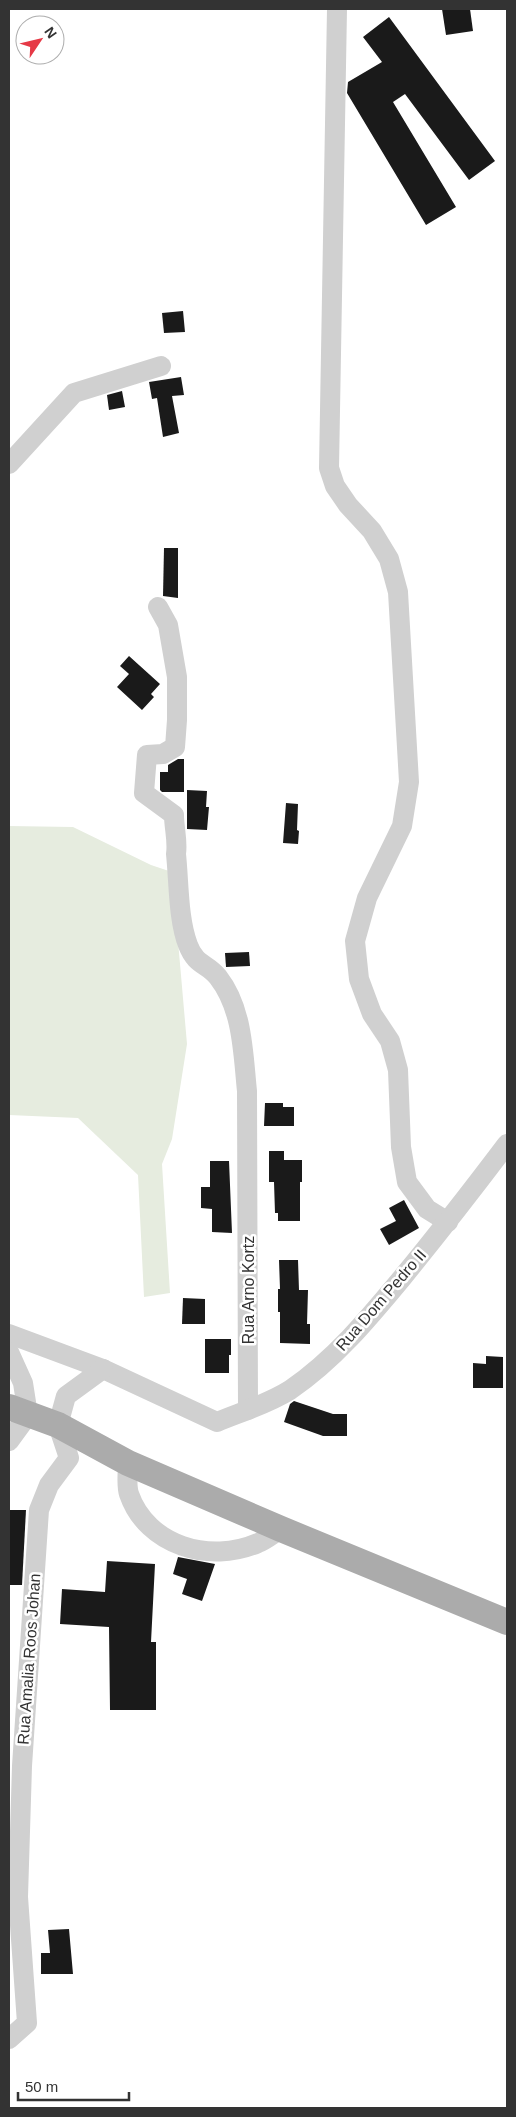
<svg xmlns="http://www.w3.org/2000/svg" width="516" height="2117" viewBox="0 0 516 2117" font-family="Helvetica,sans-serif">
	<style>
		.green { fill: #e6ecdf }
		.building { fill: #1a1a1a }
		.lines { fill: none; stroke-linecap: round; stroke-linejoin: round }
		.minor { stroke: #d0d0d0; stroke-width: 20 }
		.major { stroke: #ababab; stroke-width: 26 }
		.labels { text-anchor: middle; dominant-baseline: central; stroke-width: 5; stroke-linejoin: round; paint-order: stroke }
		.street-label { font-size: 16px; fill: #333; stroke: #fff }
	</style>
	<rect width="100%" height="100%" fill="#fff"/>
	<polygon class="green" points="9,826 73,827 151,865 172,872 187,1044 172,1139 162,1164 170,1293 144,1297 138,1175 78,1118 9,1115"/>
	<g class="building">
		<polygon points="442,9 470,9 473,31 446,35"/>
		<polygon points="389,17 495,161 469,180 405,94 393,102 456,207 426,225 347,93 348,82 382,62 363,37"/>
		<polygon points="183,311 185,332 164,333 162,313"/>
		<polygon points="181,377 184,395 172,396 179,433 163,437 157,398 152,399 149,382"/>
		<polygon points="122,391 125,407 109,410 107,395"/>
		<polygon points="164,548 178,548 178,598 163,596"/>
		<polygon points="129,656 160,684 151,694 154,697 142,710 117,687 129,674 120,666"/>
		<polygon points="178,759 184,759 184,792 162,792 160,790 160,772 168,772 168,765"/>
		<polygon points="187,790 207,791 206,807 209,807 207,830 187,829"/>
		<polygon points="286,803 298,804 297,830 299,831 298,844 283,843"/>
		<polygon points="249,952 250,966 226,967 225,953"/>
		<polygon points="265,1103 283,1103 283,1107 294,1107 294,1126 264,1126"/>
		<polygon points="269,1151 284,1151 284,1160 302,1160 302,1182 300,1182 300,1221 278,1221 278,1213 275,1213 274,1182 269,1182"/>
		<polygon points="210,1161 229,1161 232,1233 212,1232 212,1209 201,1208 201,1187 210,1187"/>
		<polygon points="404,1200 419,1228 389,1245 380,1229 396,1221 389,1208"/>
		<polygon points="279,1260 298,1260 299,1290 308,1290 307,1324 310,1324 310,1344 280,1343 280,1312 278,1312 278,1289 280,1289"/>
		<polygon points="183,1298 205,1299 205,1324 182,1324"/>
		<polygon points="205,1339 231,1339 231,1355 229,1355 229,1373 205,1373"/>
		<polygon points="486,1356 503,1357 503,1388 473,1388 473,1363 486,1364"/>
		<polygon points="294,1401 333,1414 347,1414 347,1436 323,1436 284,1422 290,1404"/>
		<polygon points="9,1510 26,1510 22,1585 9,1585"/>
		<polygon points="178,1557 215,1564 202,1601 182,1594 187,1579 173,1574"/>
		<polygon points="107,1561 155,1564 151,1642 156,1642 156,1710 110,1710 109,1627 60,1624 62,1589 105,1592"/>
		<polygon points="69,1929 73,1974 41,1974 41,1953 50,1953 48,1930"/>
	</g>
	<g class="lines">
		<g class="minor">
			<polyline points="337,9 329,468 335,486 348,505 372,531 389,559 398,592 409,782 402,826 367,898 355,941 359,979 372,1014 390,1041 398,1070 401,1147 407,1182 427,1209 448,1222"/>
			<polyline points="9,464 74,393 161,366"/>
			<path d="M158,607L168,625L177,677V720L175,747L163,754L147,755L144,793L174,815C174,828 178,841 176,854C179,882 178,919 188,945C196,966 207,963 218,977C243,1009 243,1053 247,1091L248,1410"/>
			<path d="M9,1334L103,1369L217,1422C241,1412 268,1404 290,1390C334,1360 368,1319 402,1278C438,1234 473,1189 507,1144"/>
			<polyline points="9,1352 23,1383 28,1415 9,1441"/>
			<path d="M128,1463C128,1472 126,1485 129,1494C147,1546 210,1564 258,1543C266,1540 274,1533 281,1529"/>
			<polyline points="9,2039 27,2023 18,1897 22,1766 39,1510 49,1485 69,1458 58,1425 66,1396 103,1369"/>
		</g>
		<polyline class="major" points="9,1407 58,1425 128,1463 281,1529 507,1622"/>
	</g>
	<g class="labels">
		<g class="street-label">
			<text transform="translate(248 1290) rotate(-90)">Rua Arno Kortz</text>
			<text transform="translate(381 1300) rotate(-49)">Rua Dom Pedro II</text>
			<text transform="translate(29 1659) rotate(-86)">Rua Amalia Roos Johan</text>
		</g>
	</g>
	<rect width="516" height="2117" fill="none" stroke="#333333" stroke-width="20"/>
	<g transform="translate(40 40) rotate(55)"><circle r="24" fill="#ffffff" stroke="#adadad"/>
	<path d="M0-4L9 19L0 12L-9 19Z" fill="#e63946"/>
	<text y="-8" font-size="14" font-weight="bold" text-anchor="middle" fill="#333333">N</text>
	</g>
	<path d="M18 2092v8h111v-8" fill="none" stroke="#333333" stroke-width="2.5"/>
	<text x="25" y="2092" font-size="15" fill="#333333" stroke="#ffffff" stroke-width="4" paint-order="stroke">50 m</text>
</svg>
